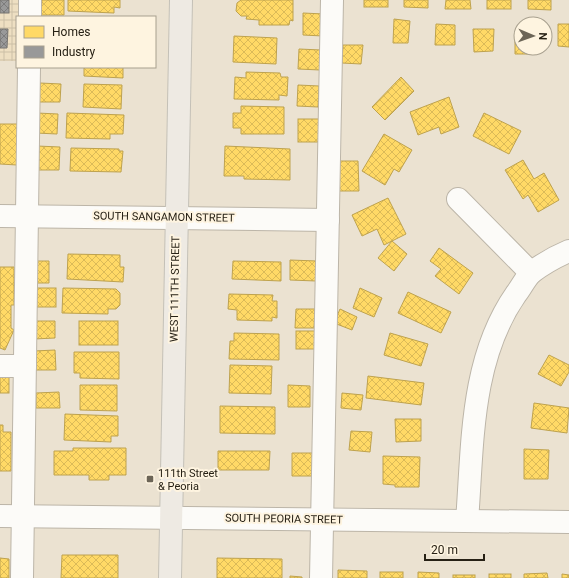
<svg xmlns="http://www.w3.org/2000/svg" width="569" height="578" viewBox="0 0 569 578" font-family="Roboto,sans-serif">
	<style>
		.industrial { fill: url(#industrial-grid) }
		.homes { fill: url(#homes-cross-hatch); stroke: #bea24e }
		.industry { fill: url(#industry-cross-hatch); stroke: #777571 }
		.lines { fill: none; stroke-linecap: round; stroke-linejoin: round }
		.minor-casing { stroke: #bcb5a8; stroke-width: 24 }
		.major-casing { stroke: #c4c0b7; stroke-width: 24 }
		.minor { stroke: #fcfbf8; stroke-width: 22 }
		.major { stroke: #eeeae3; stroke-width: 22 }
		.poi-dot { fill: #6c6557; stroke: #fef4e0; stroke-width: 1.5 }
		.labels { text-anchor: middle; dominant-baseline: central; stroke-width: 4; stroke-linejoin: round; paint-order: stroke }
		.street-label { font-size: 11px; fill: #272115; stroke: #fef4e0 }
		.poi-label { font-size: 11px; fill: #272115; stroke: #fef4e0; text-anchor: start }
	</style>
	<defs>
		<pattern id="industrial-grid" width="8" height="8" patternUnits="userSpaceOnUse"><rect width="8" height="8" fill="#eedfc2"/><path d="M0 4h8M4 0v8" fill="none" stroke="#ccbfa6"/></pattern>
		<pattern id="homes-cross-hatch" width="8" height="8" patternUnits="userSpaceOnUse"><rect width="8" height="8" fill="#ffd966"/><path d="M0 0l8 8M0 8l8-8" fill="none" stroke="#dbba58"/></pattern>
		<pattern id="industry-cross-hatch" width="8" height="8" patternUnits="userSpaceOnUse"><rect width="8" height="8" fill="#999"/><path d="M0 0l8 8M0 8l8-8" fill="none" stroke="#7d7c7c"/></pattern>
	</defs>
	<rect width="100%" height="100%" fill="#ebe2d1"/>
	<polygon class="industrial" points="0,0 33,0 33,17 17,17 17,61 0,61"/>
	<g class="homes">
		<polygon points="42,0 64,0 64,15 41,15"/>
		<polygon points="68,0 120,0 120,8 114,7 114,13 68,11"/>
		<polygon points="241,0 293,0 293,21 290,20 289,25 259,25 259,20 246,19 247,16 241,16 236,11 237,3"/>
		<rect x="364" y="0" width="24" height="7"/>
		<polygon points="404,0 428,0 428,8 404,7"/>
		<polygon points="446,0 470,0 471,9 445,9"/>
		<rect x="487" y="0" width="24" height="9"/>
		<polygon points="528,0 551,0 551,10 528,9"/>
		<polygon points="303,13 324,14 323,36 303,35"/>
		<polygon points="394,19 410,21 408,43 393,43"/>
		<polygon points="436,24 455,25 455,45 435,45"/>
		<polygon points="558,24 569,24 569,47 558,46"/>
		<polygon points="473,29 494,29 493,51 474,52"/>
		<polygon points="515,33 521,33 521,48 536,48 536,54 515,54"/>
		<polygon points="234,36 277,38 276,64 233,62"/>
		<polygon points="343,45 363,45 361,64 342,63"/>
		<polygon points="299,49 321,50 320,70 298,69"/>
		<polygon points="84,67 123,67 123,78 84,76"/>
		<polygon points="246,72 280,73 281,77 288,77 287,96 279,95 279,100 234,99 235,77 246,78"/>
		<polygon points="401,77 414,91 385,120 372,107"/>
		<polygon points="40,83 61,84 60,102 39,102"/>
		<polygon points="84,84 122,85 121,109 83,107"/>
		<polygon points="298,85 319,86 318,107 297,106"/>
		<polygon points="449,97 459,127 441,134 439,127 418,135 410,112"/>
		<polygon points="241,106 284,107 284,134 241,134 241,128 233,128 233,113 241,113"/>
		<polygon points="37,113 58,114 57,134 36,133"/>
		<polygon points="67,113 124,115 123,134 110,134 110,139 66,138"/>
		<polygon points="484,113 521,131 509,154 473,136"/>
		<rect x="298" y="119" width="23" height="23"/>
		<polygon points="0,124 18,124 17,165 0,164"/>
		<polygon points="384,134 412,150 399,172 394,169 385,185 362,171"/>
		<polygon points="37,146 60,147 59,170 37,170"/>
		<polygon points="225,146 290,149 290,180 244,179 244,176 224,176"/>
		<polygon points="71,148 119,149 119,151 123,151 121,172 70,171"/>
		<polygon points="523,160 534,179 544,173 559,200 538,212 528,195 523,199 505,170"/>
		<polygon points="337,161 358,161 359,191 337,191"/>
		<polygon points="388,198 406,234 384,245 377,229 362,236 352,215"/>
		<polygon points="392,241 407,254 394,271 378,258"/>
		<polygon points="439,248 473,273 459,294 435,276 441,269 430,261"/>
		<polygon points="68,254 120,255 120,267 124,267 123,282 67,279"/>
		<polygon points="290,260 317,261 316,281 290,280"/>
		<polygon points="34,261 49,261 49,283 35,283"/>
		<polygon points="233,261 281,262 281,281 232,279"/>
		<polygon points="0,267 14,267 14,305 11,305 11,328 14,330 5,350 0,348"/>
		<rect x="35" y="288" width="21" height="19"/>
		<polygon points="63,288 116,289 120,293 120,305 116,309 108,309 108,314 62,313"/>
		<polygon points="360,288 382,298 374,317 353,308"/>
		<polygon points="408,292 451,312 441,333 398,313"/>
		<polygon points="229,294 273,295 272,301 277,301 277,318 272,317 272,321 237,320 237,310 228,309"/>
		<polygon points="296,309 315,309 314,328 295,328"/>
		<polygon points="340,309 357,317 352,330 334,323"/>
		<polygon points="34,321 55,321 55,338 34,339"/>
		<rect x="79" y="321" width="39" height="24"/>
		<rect x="296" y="331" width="20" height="18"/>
		<polygon points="234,333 279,334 279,360 229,359 230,341 234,341"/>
		<polygon points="390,333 428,344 421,366 384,355"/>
		<polygon points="55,350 56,370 34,370 34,351"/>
		<polygon points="74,352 119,352 119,379 80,378 80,373 74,373"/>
		<polygon points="549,355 569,365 569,372 561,386 538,374"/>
		<polygon points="230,365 272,366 271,394 229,393"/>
		<polygon points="368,376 424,383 421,405 366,398"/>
		<rect x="0" y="377" width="9" height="16"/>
		<polygon points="80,385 117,385 117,411 80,410"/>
		<polygon points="288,385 310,386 310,407 288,407"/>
		<polygon points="59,392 60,408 36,408 36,393"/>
		<polygon points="342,393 363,395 361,410 341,408"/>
		<polygon points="534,403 569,408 567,433 531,428"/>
		<polygon points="220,406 275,407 275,434 220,433"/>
		<polygon points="65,414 118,416 118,436 111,436 111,442 64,440"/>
		<polygon points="395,419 421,419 421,441 396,442"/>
		<polygon points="0,425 3,425 3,432 11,432 11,471 0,471"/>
		<polygon points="351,431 372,432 370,452 349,450"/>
		<polygon points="73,448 126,448 126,475 109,475 109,480 89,480 89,475 54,475 54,451 73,451"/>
		<polygon points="524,449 549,450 548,479 524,479"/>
		<polygon points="218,451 270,451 269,470 218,470"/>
		<polygon points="292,453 313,453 312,476 292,476"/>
		<polygon points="383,456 420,457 419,487 395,487 395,485 383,484"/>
		<polygon points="62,555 118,555 118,578 61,578"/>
		<polygon points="0,558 9,559 9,578 0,578"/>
		<polygon points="217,558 282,559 282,578 217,578"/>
		<polygon points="338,570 367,571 367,578 338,578"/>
		<rect x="380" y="572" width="23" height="6"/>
		<polygon points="418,572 439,573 439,578 418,578"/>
		<polygon points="547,573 548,578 524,578 524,574"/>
		<rect x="489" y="574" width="22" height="4"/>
		<polygon points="562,574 569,575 569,578 562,578"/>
		<rect x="453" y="575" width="22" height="3"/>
		<polygon points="290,576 302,577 302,578 290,578"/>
	</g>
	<g class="industry">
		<rect x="0" y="0" width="9" height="13"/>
		<polygon points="0,29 8,29 7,48 0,48"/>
	</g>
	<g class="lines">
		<defs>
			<g id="minor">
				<polyline points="30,17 30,0"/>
				<polyline points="458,199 531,273"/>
				<polyline points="0,216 328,220"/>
				<polyline points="0,366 25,366"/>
				<polyline points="0,516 569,522"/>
				<path d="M467,521C473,444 470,360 516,294C521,288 526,277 532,272C543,264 557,256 569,251"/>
				<polyline points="22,578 29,67"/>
				<polyline points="321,578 332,0"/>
			</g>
			<polyline id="major" points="170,578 181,0"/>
		</defs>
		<use href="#minor" class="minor-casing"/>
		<use href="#major" class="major-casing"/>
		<use href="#minor" class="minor"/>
		<use href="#major" class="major"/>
	</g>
	<rect class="poi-dot" x="146" y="475" width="8" height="8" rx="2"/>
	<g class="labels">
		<g class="street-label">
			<text transform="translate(164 217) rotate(1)">SOUTH SANGAMON STREET</text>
			<text transform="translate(175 289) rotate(-89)">WEST 111TH STREET</text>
			<text transform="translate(284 519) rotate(1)">SOUTH PEORIA STREET</text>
		</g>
		<g class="poi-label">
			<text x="158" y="473">111th Street<tspan x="158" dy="13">&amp; Peoria</tspan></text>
		</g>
	</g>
	<rect x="16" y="16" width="140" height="52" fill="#fef4e0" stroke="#a8a08f"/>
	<rect x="24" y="26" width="20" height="12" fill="#ffd966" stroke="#a8a08f"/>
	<text x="52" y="36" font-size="12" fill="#272115">Homes</text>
	<rect x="24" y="46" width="20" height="12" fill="#999999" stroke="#a8a08f"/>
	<text x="52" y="56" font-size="12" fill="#272115">Industry</text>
	<g transform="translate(533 36) rotate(92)"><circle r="19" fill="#fef4e0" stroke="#a8a08f"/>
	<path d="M0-3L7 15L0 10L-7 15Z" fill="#6c6557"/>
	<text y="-6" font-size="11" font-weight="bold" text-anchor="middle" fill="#272115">N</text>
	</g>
	<path d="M425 554v6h59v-6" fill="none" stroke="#272115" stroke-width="2"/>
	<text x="431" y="554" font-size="12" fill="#272115" stroke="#fef4e0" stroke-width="3" paint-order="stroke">20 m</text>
</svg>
